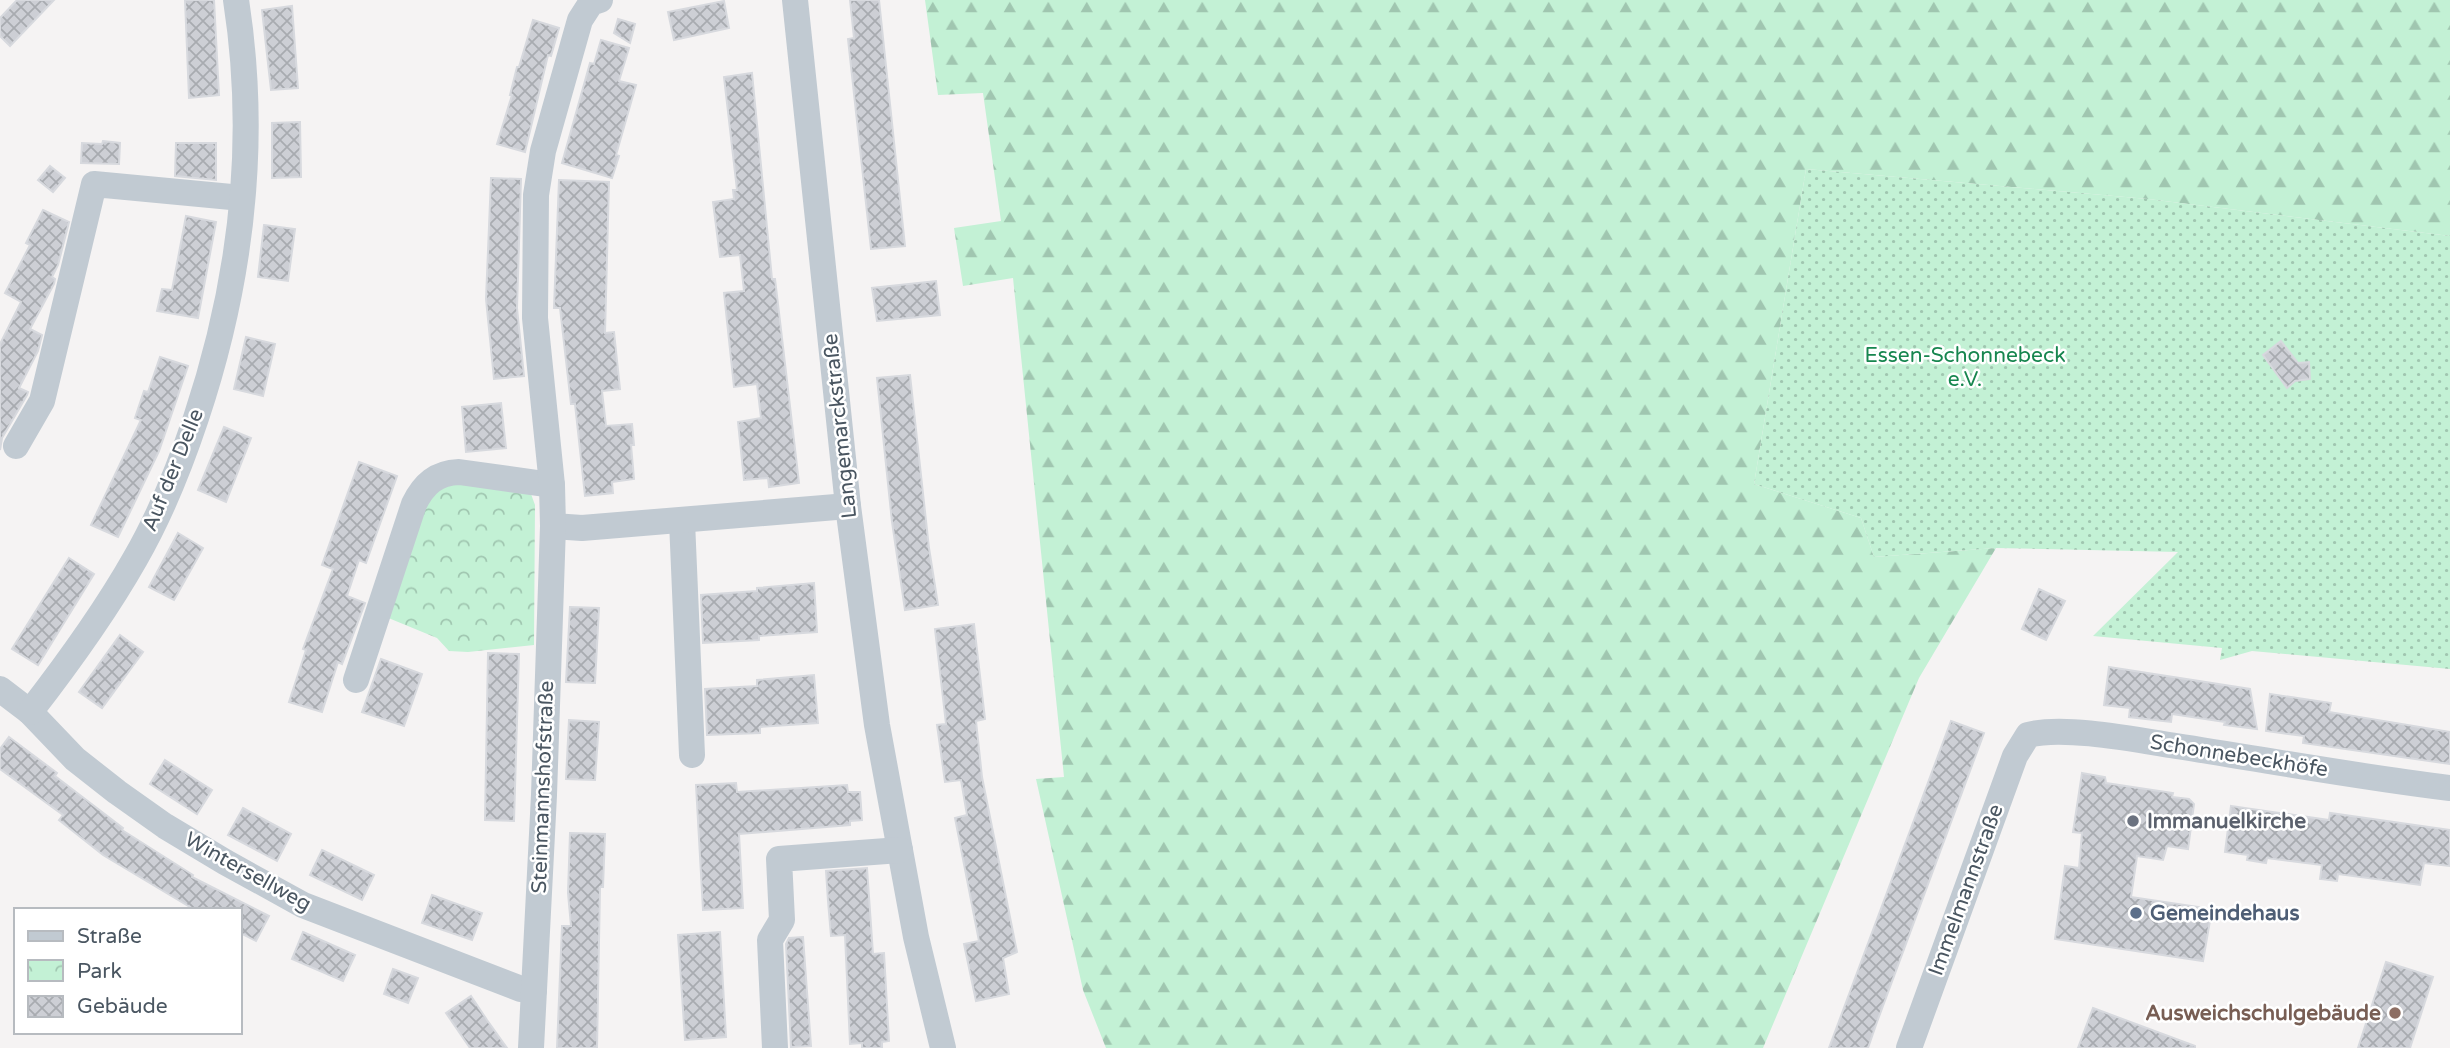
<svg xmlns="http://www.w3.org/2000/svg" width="2450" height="1048" viewBox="0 0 2450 1048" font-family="'Varela Round',sans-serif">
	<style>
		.forest { fill: url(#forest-firs) }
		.park { fill: url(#park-crowns) }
		.garden { fill: url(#garden-dots) }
		.building { fill: url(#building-cross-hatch); stroke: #d7d9de; stroke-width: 2 }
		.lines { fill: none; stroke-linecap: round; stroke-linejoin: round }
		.minor { stroke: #c1cad2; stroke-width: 26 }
		.worship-dot { fill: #6b7280; stroke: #fff; stroke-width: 2.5 }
		.service-dot { fill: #5c6f8a; stroke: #fff; stroke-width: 2.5 }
		.education-dot { fill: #8d6e63; stroke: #fff; stroke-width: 2.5 }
		.labels { text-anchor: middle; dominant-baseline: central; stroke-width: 5; stroke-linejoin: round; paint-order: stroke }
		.park-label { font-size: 21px; fill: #17864f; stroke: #fff }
		.street-label { font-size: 21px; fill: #4a5661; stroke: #fff }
		.worship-label { font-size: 21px; font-weight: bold; fill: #5b616d; stroke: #fff; text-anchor: start }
		.service-label { font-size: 21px; font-weight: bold; fill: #4e5e75; stroke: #fff; text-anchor: start }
		.education-label { font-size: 21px; font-weight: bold; fill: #785e54; stroke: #fff; text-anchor: end }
	</style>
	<defs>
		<pattern id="forest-firs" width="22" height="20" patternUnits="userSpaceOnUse" patternTransform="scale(1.75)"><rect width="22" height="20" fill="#c3f1d5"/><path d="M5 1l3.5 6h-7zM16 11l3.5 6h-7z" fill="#a0c6b0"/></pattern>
		<pattern id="park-crowns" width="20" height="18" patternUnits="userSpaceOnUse" patternTransform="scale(1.75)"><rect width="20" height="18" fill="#c3f1d5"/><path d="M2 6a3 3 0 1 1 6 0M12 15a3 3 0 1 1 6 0" fill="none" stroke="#a0c6b0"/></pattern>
		<pattern id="garden-dots" width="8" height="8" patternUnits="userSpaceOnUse" patternTransform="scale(1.75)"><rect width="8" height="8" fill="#c3f1d5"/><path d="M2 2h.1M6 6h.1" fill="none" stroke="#a0c6b0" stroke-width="1.8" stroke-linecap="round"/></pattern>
		<pattern id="building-cross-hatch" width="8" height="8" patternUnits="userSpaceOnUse" patternTransform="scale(1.75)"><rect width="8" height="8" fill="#cdcfd5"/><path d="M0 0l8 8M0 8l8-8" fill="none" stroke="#a8abb0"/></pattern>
	</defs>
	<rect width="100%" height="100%" fill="#f5f3f3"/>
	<polygon class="forest" points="925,0 2450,0 2450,236 2148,199 1806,169 1754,484 1861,518 1874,557 1996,548 1919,678 1763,1048 1106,1048 1083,990 1036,779 1064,777 1013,278 963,286 954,228 1001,221 983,93 938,95"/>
	<polygon class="park" points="456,480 531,494 535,505 534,645 468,652 449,651 437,638 386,617 430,494"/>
	<polygon class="garden" points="1806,169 2148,199 2450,236 2450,669 2252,651 2220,660 2222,648 2093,636 2178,552 1996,548 1874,557 1861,518 1754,484"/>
	<g class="building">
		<polygon points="17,0 54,0 10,46 0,36 0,18"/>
		<polygon points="185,0 214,0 219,95 189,98"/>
		<polygon points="850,0 879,0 905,246 871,249 848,39 854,38"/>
		<polygon points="724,1 729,28 674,40 668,12"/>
		<polygon points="292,6 298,88 271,90 262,10"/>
		<polygon points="618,19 635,24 630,43 614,33"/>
		<polygon points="533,20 559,28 551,56 548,55 525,152 497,144 512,95 510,95 517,67 519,67"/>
		<polygon points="601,40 629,48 619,81 636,85 616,155 619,156 612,178 562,163 590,63 594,64"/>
		<polygon points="752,73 772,279 775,279 778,304 799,483 769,487 768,478 744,480 738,422 761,418 757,384 734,387 724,293 744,291 740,255 720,257 713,202 734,199 733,190 737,190 724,77"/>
		<polygon points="300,122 301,177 272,178 272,123"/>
		<polygon points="103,141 120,143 119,164 81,163 82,143 102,144"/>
		<polygon points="176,143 216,143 216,180 175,176"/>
		<polygon points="50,166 65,178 53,192 38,180"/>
		<polygon points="491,178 521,179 517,308 524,376 494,379 486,299"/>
		<polygon points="559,180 609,182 605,333 614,332 620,389 602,391 606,426 632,424 634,445 631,445 634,479 612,482 613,493 585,496 575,404 571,404 560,308 554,308"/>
		<polygon points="43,210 69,222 58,265 52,277 55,279 54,284 30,329 42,335 38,351 19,388 28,392 27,395 2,438 0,450 0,344 21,302 5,293 30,245 26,243"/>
		<polygon points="186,216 216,222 198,318 157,311 162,289 172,290"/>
		<polygon points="264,225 295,229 288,281 258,277"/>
		<polygon points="936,281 940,315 877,321 872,288"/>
		<polygon points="246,337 275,344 263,396 234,389"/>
		<polygon points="2281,341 2298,363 2309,362 2310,379 2295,381 2287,388 2263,355"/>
		<polygon points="160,357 188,366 159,451 118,537 91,525 141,420 135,418 144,391 148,392"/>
		<polygon points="910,375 929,548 938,605 905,610 892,522 877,378"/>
		<polygon points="501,403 506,448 466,452 462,407"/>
		<polygon points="224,427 251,438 226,502 198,490"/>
		<polygon points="359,462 397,476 366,563 359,560 347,596 365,603 342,664 338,662 322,712 289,702 306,650 303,649 333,569 322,565"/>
		<polygon points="178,533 203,548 174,600 149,587"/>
		<polygon points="69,558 94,574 38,665 12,649"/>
		<polygon points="814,583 817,632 759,636 759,640 703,643 701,595 757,591 757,588"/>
		<polygon points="2039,589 2065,601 2046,640 2022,629"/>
		<polygon points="570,607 599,608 595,683 566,682"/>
		<polygon points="974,624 985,719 976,721 982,777 1017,952 1003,958 1009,994 976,1001 964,944 979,941 955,818 967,815 961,780 945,782 937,725 946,724 935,629"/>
		<polygon points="120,635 143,652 102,708 79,692"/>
		<polygon points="488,653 519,654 514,821 485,820"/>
		<polygon points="381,659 422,674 404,726 362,712"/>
		<polygon points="2109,667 2250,689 2257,729 2224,725 2225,722 2172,714 2171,722 2129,717 2130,708 2104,705"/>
		<polygon points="814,675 818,723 760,727 760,733 707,735 705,689 757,686 757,680"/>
		<polygon points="2270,694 2331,703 2329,712 2450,732 2450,764 2303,743 2304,736 2266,731"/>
		<polygon points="569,720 599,722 595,780 566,779"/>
		<polygon points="1951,721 1984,733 1877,1022 1868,1048 1829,1048"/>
		<polygon points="9,737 57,773 55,776 123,828 122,830 193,875 192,877 269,916 256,941 240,933 240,910 195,910 103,855 59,820 63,815 0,769 0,749"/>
		<polygon points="165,760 212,790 197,814 150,784"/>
		<polygon points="2082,773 2105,777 2106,783 2173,793 2172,797 2189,799 2194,804 2188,849 2167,846 2163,860 2137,856 2131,897 2212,909 2203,961 2055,939 2065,866 2079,868 2082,833 2073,832"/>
		<polygon points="736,783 737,792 847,785 848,792 860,792 862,820 850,821 850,825 739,834 743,908 703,910 696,785"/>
		<polygon points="2231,806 2329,820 2330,813 2450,830 2450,866 2424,863 2420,885 2338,874 2337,881 2320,879 2322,865 2267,858 2266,863 2247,860 2248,855 2225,852"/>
		<polygon points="243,808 291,834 277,861 228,835"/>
		<polygon points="570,833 605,834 603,887 600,887 597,1048 557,1048 562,926 571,926 568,893"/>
		<polygon points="322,850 374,875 362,900 310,875"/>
		<polygon points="867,868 873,954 884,953 889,1041 882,1042 882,1048 862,1048 862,1043 850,1044 845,935 831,936 828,901 826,871"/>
		<polygon points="432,895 482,913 472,940 422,923"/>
		<polygon points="303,932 355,955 343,981 292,959"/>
		<polygon points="720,932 726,1037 685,1040 678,935"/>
		<polygon points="803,937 811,1046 791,1047 786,944 789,938"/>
		<polygon points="2386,962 2433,977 2410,1048 2358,1048"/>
		<polygon points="393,969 418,978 408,1003 384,994"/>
		<polygon points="471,996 487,1020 507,1048 470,1048 446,1013"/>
		<polygon points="2093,1008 2195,1046 2195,1048 2078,1048"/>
	</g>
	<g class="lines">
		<g class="minor">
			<polyline points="795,0 848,506 877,725 916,937 943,1048"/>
			<polyline points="16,446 42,401 94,184 242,198"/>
			<polyline points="682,521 692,755"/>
			<polyline points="553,526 582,528 848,506"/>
			<path d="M356,680L414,504C424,484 436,473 459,472L552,485"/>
			<polyline points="0,689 30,712 75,759 117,792 165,826 225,862 303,905 521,989 534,990"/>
			<path d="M30,712C68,663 105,612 135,559C161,514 180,466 196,418C241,283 258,141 236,0"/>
			<polyline points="531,1048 544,795 553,526 552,485 535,318 536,195 543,151 580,20 591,3 600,0"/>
			<polyline points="775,1048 770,940 782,920 779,859 900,850"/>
			<path d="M1909,1048L2015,756L2028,735C2063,725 2138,740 2176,746C2267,760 2358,777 2450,788"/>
		</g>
	</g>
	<circle class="worship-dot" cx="2133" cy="821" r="7"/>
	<circle class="service-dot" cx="2136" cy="913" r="7"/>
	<circle class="education-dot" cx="2395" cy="1013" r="7"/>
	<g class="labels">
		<g class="park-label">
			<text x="1965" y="355">Essen-Schonnebeck<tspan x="1965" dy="24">e.V.</tspan></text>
		</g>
		<g class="street-label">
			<text transform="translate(840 426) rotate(-96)">Langemarckstraße</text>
			<text transform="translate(173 470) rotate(-68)">Auf der Delle</text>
			<text transform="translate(2239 756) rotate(9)">Schonnebeckhöfe</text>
			<text transform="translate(543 787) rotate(-88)">Steinmannshofstraße</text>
			<text transform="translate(248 872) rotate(29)">Wintersellweg</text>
			<text transform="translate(1966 890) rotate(-70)">Immelmannstraße</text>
		</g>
		<g class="worship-label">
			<text x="2147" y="821">Immanuelkirche</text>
		</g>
		<g class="service-label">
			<text x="2150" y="913">Gemeindehaus</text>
		</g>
		<g class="education-label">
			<text x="2381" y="1013">Ausweichschulgebäude</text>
		</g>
	</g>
	<rect x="14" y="908" width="228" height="126" fill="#ffffff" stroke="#b7bbc0" stroke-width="2"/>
	<rect x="28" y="931" width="35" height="10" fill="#c1cad2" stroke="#b7bbc0" stroke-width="2"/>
	<text x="77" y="943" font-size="21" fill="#4a5661">Straße</text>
	<rect x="28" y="960" width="35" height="21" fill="url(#park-crowns)" stroke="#b7bbc0" stroke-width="2"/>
	<text x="77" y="978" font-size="21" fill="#4a5661">Park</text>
	<rect x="28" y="996" width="35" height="21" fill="url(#building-cross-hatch)" stroke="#b7bbc0" stroke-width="2"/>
	<text x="77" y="1013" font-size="21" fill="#4a5661">Gebäude</text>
</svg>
